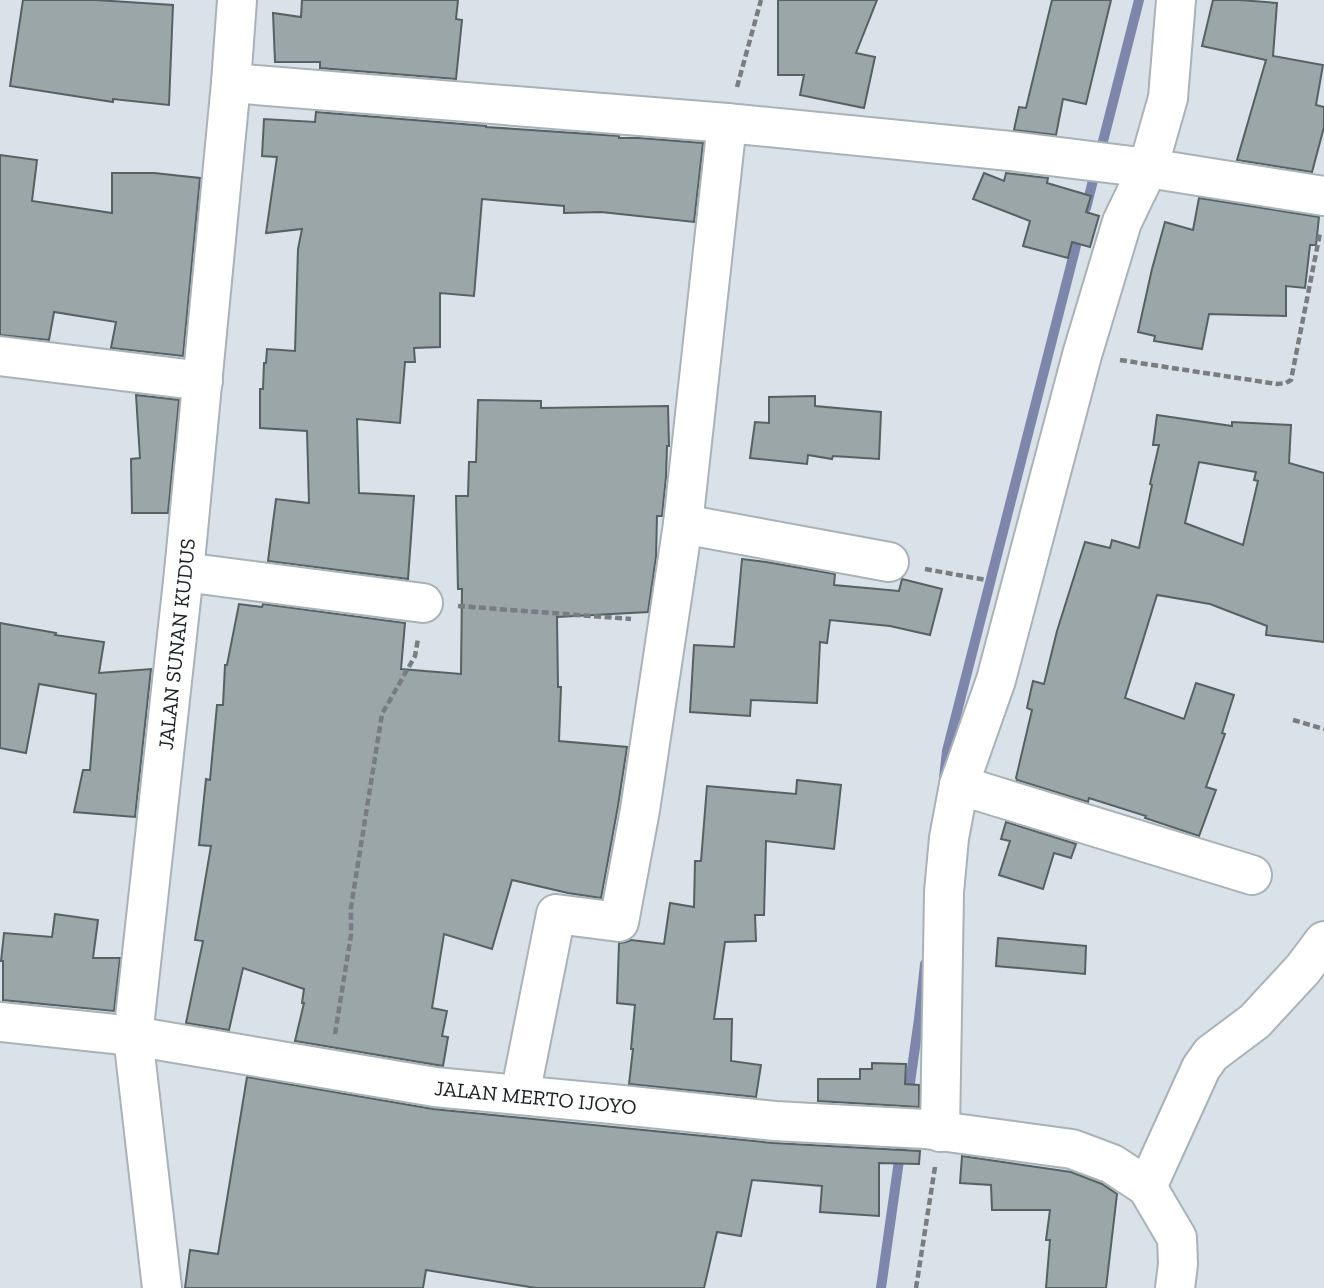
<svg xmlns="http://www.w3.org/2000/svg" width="1324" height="1288" viewBox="0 0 1324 1288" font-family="'Zilla Slab',serif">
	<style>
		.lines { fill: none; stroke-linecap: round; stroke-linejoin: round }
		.stream { stroke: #7f86ac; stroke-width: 10 }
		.building { fill: #9aa6a8; stroke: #566163; stroke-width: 2; fill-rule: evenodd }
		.minor-casing { stroke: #a8b2b7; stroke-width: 42 }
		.path { stroke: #777e82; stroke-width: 4.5; stroke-dasharray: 7 3.5; stroke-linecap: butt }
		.minor { stroke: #fff; stroke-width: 38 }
		.labels { text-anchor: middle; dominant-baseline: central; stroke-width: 5; stroke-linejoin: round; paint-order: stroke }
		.street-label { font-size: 21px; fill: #1b1f21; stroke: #fff }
	</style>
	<rect width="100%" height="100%" fill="#d8e2e8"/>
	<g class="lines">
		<g class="stream">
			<polyline points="1086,208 1139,0"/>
			<polyline points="944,778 947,751 1080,230"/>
			<polyline points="881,1288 919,1019 925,964"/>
		</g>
	</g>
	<g class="building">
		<polygon points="23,0 96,0 173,5 169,105 113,99 113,102 10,86"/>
		<polygon points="302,0 458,0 456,19 462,20 456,79 320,68 320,62 275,62 273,13 301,17"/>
		<polygon points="778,0 877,0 856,53 875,57 864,108 800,95 804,75 778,75"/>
		<polygon points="1052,0 1111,0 1086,104 1063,99 1056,135 1014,130 1019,107 1026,108"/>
		<polygon points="1213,0 1240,0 1277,3 1273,56 1323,65 1316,105 1324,107 1324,127 1312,172 1237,160 1266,60 1202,46"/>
		<polygon points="316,112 486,126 486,127 619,136 619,138 639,138 703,143 694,222 601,212 564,213 564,206 482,199 474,296 440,293 440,347 414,348 415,362 405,362 400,423 357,419 359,493 414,496 408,579 268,561 276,499 309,503 307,431 260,428 260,389 263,389 264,363 266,363 267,349 295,351 298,249 302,229 266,233 277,157 262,156 264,119 315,122"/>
		<polygon points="0,155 37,160 32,201 112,213 112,173 154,173 200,178 183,356 111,348 116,322 54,312 49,340 0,335"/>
		<polygon points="984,173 1004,181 1006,173 1048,178 1047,183 1091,196 1086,212 1099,216 1090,247 1072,242 1068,258 1023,246 1030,221 973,199"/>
		<polygon points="1199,198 1319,217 1316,245 1310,245 1305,288 1286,286 1286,316 1209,314 1202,349 1154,341 1155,336 1138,332 1152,269 1165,222 1193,230"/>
		<polygon points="136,395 179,400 168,513 132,513 131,459 140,458"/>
		<polygon points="815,396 815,406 881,412 879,459 833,456 832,459 808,455 807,464 750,458 755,422 769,423 769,397"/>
		<polygon points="478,400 541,401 541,408 668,406 669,446 667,446 666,477 662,516 657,516 656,557 648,612 557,617 558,687 561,687 559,741 627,747 618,806 601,898 568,893 512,880 492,949 444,934 432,1008 447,1011 442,1036 448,1037 443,1066 295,1041 304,1003 302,1003 304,989 243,968 229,1030 186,1023 203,941 195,940 211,846 199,845 206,779 210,780 217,705 223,705 225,665 227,665 239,604 262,607 263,604 405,623 401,669 461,674 462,589 458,589 456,496 468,496 469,462 476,462"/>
		<path d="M1157,415L1232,426V422L1291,425L1289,463L1324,473V642L1266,635L1267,626L1210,604L1157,595L1125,698L1184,719L1196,683L1234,695L1222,733L1225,734L1206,787L1216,790L1199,836L1145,818L1146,816L1089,798L1088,802L1017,780L1016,778L1032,710L1027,708L1033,681L1044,684L1057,631L1085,542L1110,548L1112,540L1139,548L1152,485L1150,484L1159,445H1153ZM1199,462L1256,472L1254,480L1258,481L1243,545L1185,523Z"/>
		<polygon points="742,559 766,562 835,574 834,585 899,591 902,579 942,589 930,635 890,626 830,620 827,643 820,642 817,703 751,700 750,716 690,712 694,645 734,647"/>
		<polygon points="0,623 56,633 55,635 104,642 99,673 151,669 135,817 74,812 83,770 90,770 96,694 39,684 26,753 0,748"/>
		<polygon points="797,780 841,785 834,849 766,841 764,915 755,915 756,941 725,942 714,1019 732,1019 731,1061 761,1065 756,1097 629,1084 633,1049 631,1049 635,1005 617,1003 619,943 626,942 631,940 664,944 670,903 694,907 695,861 701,861 707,786 796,794"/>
		<polygon points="1006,822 1076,844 1071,858 1054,853 1043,889 999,875 1010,841 1001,839"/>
		<polygon points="55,914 98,920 93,958 120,958 114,1011 3,1000 3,961 1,961 4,933 52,937"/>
		<polygon points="998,938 1086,946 1085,974 996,966"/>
		<polygon points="872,1063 906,1064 905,1084 919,1085 919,1107 818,1101 818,1079 860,1079 860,1069 872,1069"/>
		<polygon points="247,1077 433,1109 773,1143 920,1151 919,1164 879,1163 879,1216 820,1212 822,1186 752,1180 741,1236 717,1232 704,1288 536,1288 426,1270 423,1288 185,1288 190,1250 218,1254"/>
		<polygon points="962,1156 1071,1172 1102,1184 1117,1194 1106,1288 1046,1288 1050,1240 1046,1240 1050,1210 992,1210 991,1185 960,1183"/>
	</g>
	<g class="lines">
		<defs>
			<g id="minor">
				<polyline points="231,83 727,123 1010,151 1148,168 1324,196"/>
				<polyline points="0,356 203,381"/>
				<polyline points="683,524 889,562"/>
				<polyline points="184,572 423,603"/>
				<polyline points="959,785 1252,875"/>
				<path id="s1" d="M0,1022L133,1036L435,1087L612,1104L775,1121L925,1129L1072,1149L1112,1164L1147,1187L1177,1238L1178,1264L1175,1288"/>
				<polyline points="520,1095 556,914 619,922 640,810 683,524 727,123"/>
				<polyline points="940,1132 944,892 949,838 959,785 996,680 1082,355 1122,222 1148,168 1168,98 1176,0"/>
				<polyline points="1147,1187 1201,1068 1211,1054 1255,1021 1303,969 1324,941"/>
				<path id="s2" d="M162,1288L133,1036L184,572L231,83L237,0"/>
			</g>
		</defs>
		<use href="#minor" class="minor-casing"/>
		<g class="path">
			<polyline points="737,87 761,0"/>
			<polyline points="1120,360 1277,384 1286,383 1291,380 1320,233"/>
			<polyline points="925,569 986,580"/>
			<polyline points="458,606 631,619"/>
			<polyline points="1293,720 1324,729"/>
			<polyline points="335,1034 351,935 351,907 382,714 415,656 418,639"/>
			<polyline points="916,1288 935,1167"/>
		</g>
		<use href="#minor" class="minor"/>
	</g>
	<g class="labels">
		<g class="street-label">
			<text stroke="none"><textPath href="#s2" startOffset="648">JALAN SUNAN KUDUS</textPath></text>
			<text stroke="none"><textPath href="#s1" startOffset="541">JALAN MERTO IJOYO</textPath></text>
		</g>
	</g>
</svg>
